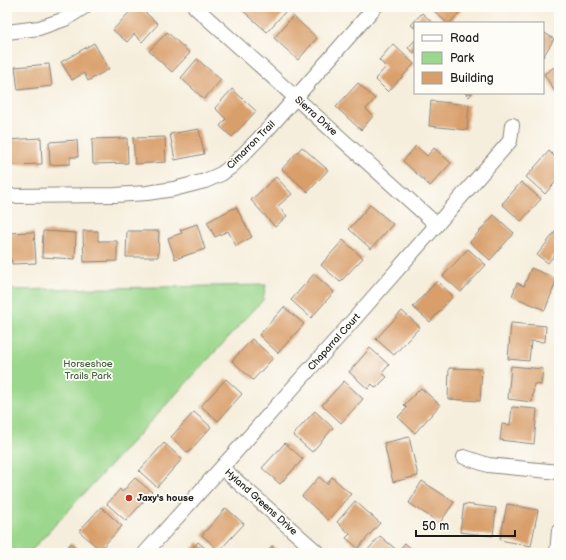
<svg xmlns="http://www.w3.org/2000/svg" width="566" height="560" viewBox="0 0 566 560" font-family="'Balsamiq Sans',sans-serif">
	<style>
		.green { fill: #9bd78c; stroke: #5c7a54 }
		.building { fill: #d99f6a }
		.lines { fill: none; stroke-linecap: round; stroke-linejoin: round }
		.street-casing { stroke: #89857c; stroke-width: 16 }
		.street { stroke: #fff; stroke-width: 14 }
		.poi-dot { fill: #c8321e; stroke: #fdfcf7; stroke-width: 1.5 }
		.labels { text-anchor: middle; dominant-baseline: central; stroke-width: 3.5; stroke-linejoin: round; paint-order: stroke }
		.street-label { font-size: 10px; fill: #1c1c1c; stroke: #fdfcf7 }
		.park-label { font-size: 10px; fill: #485d43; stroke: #fdfcf7 }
		.poi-label { font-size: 10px; font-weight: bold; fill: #1c1c1c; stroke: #fdfcf7; text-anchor: start }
	</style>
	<rect width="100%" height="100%" fill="#fdfcf7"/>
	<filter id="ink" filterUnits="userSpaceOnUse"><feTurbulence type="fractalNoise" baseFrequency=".025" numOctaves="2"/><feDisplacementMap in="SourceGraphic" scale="8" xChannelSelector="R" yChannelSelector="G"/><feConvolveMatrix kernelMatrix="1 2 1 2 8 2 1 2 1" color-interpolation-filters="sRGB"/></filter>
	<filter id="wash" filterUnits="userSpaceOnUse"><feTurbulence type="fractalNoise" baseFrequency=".012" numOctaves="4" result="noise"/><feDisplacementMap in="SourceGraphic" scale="16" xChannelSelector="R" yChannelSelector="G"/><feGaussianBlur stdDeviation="0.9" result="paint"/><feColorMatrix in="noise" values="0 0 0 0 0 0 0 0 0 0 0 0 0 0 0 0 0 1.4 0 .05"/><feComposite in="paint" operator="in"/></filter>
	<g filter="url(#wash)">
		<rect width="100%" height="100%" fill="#f6eedc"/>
		<polygon class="green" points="266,285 263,300 29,553 7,553 7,290"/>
		<g id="blocks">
			<g class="building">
				<polygon points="134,7 139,7 158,24 142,42 134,34 127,42 113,30"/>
				<polygon points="242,7 279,7 285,12 267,32 240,8"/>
				<polygon points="430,7 464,7 450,23 447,23"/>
				<polygon points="422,13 433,23 415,23 415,28 411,25"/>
				<polygon points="293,16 317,38 298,60 274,38"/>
				<polygon points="167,32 190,53 172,72 149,51"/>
				<polygon points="543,32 554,39 543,57"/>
				<polygon points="415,40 415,54 408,48"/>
				<polygon points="94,43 109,69 88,81 84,73 72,80 61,62"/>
				<polygon points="393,44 414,64 388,92 375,79 386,67 379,60"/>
				<polygon points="197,59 221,80 204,99 181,78"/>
				<polygon points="49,64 52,86 18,90 15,67"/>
				<polygon points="559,64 559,98 544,74"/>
				<polygon points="358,83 375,99 366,109 373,116 361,130 336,107"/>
				<polygon points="232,89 256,111 232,137 220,126 226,119 215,108"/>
				<polygon points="465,93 472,93 469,97"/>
				<polygon points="431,101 469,105 467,130 429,126"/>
				<polygon points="557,127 559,127 559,144 555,143"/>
				<polygon points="199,129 204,154 175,160 170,134"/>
				<polygon points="165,137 166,162 135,164 133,138"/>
				<polygon points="41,138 42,164 8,165 7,140"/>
				<polygon points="127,138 128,163 93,164 92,139"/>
				<polygon points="77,140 78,157 70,157 70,164 50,165 49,142"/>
				<polygon points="416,146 427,156 434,148 451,163 430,186 403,161"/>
				<polygon points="302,147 328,170 308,192 282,169"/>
				<polygon points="549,151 559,161 559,178 545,194 526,177"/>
				<polygon points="276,177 292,194 278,206 287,216 275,227 251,200"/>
				<polygon points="521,182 541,199 521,221 502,204"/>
				<polygon points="370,205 393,224 371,249 349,229"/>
				<polygon points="236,207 252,237 236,246 228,231 215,237 207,222"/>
				<polygon points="494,215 514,233 490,260 470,242"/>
				<polygon points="197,224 205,249 175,259 168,238 182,233 180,230"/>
				<polygon points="559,227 559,254 557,252 548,263 537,255"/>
				<polygon points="43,231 76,233 75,259 42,257"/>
				<polygon points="83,231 98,231 98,241 117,241 117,261 84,262"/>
				<polygon points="127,231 159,231 158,257 126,257"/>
				<polygon points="34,232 36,263 12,264 11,259 7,259 7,233"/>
				<polygon points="343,240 363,258 340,282 321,265"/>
				<polygon points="468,249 486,265 461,292 443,276"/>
				<polygon points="531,268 557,279 545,310 512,296 517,283 524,286"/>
				<polygon points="314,274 334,292 311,318 291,300"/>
				<polygon points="437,281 453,296 430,322 413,307"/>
				<polygon points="284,307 304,324 278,353 259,335"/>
				<polygon points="402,311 420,327 394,355 376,339"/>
				<polygon points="511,323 546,326 545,342 531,341 529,361 508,359"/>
				<polygon points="252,339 273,358 253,380 232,361"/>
				<polygon points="370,348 389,365 382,373 387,377 376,388 372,384 368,389 349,372"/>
				<polygon points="511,366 543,369 541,385 534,384 532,402 508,399"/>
				<polygon points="449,368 482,369 480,401 448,399"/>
				<polygon points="226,379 242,394 218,421 201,406"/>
				<polygon points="344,381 363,399 341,423 322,405"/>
				<polygon points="421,388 440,405 415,433 398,417 407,408 404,405"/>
				<polygon points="512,407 537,409 534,444 500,440 502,424 510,425"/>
				<polygon points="315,411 333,428 312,452 293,435"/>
				<polygon points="194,412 211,427 188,453 171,437"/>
				<polygon points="409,437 418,476 393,482 384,443"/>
				<polygon points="164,443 182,459 157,487 139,471"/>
				<polygon points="285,443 303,459 280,484 262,468"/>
				<polygon points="319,477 327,484 332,477 351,494 328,520 302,496"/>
				<polygon points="135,478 152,492 126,521 107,504 120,489 122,492"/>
				<polygon points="422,481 454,502 440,523 409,503"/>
				<polygon points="355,501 380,523 358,548 346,538 350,534 337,522"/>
				<polygon points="464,504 496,508 493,536 460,532"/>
				<polygon points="507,504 538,510 531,546 500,540"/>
				<polygon points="101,507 122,526 100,550 79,531"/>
				<polygon points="226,508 244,524 219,551 202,535"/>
				<polygon points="380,536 398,551 405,543 416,553 365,553"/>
				<polygon points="198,542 211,553 188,553"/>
				<polygon points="71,543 82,553 63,553"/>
				<polygon points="272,546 280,553 266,553"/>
			</g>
		</g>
	</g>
	<g filter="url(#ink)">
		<use href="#blocks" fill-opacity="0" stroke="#89857c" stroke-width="1"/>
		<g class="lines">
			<defs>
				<g id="street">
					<polyline points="195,7 437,225"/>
					<polyline points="7,32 39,28 65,19 84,7"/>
					<polyline points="7,196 115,195 147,193 174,189 205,181 221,174 232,166 269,128 375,7"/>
					<polyline points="464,457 488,465 559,472"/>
					<polyline points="222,468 318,553"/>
					<polyline points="145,553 342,333 510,141 512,125"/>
					<polyline points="557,553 559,531"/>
				</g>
			</defs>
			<use href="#street" class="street-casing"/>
			<use href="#street" class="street"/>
		</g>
	</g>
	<circle class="poi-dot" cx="129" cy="498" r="4"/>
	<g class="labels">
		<g class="street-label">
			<text transform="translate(316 116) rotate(42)">Sierra Drive</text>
			<text transform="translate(251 145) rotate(-45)">Cimarron Trail</text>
			<text transform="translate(334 342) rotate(-48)">Chaparral Court</text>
			<text transform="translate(261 502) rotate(42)">Hyland Greens Drive</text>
		</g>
		<g class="park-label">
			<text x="88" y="364">Horseshoe<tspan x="88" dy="12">Trails Park</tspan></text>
		</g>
		<g class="poi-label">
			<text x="137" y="498">Jaxy's house</text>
		</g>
	</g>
	<rect width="566" height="560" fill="none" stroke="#fdfcf7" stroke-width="24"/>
	<rect x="414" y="22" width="130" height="72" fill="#fdfcf7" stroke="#a3a29f"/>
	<rect x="422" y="35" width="20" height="6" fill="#ffffff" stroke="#a3a29f"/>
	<text x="450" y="42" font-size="12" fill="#1c1c1c">Road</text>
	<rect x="422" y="52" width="20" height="12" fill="#9bd78c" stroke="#a3a29f"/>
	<text x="450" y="62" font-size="12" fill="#1c1c1c">Park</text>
	<rect x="422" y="72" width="20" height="12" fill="#d99f6a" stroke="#a3a29f"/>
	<text x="450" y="82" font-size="12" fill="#1c1c1c">Building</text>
	<path d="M416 530v6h99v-6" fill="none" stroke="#1c1c1c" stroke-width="2"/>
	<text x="422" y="530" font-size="12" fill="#1c1c1c" stroke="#fdfcf7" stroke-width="3" paint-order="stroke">50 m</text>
</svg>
